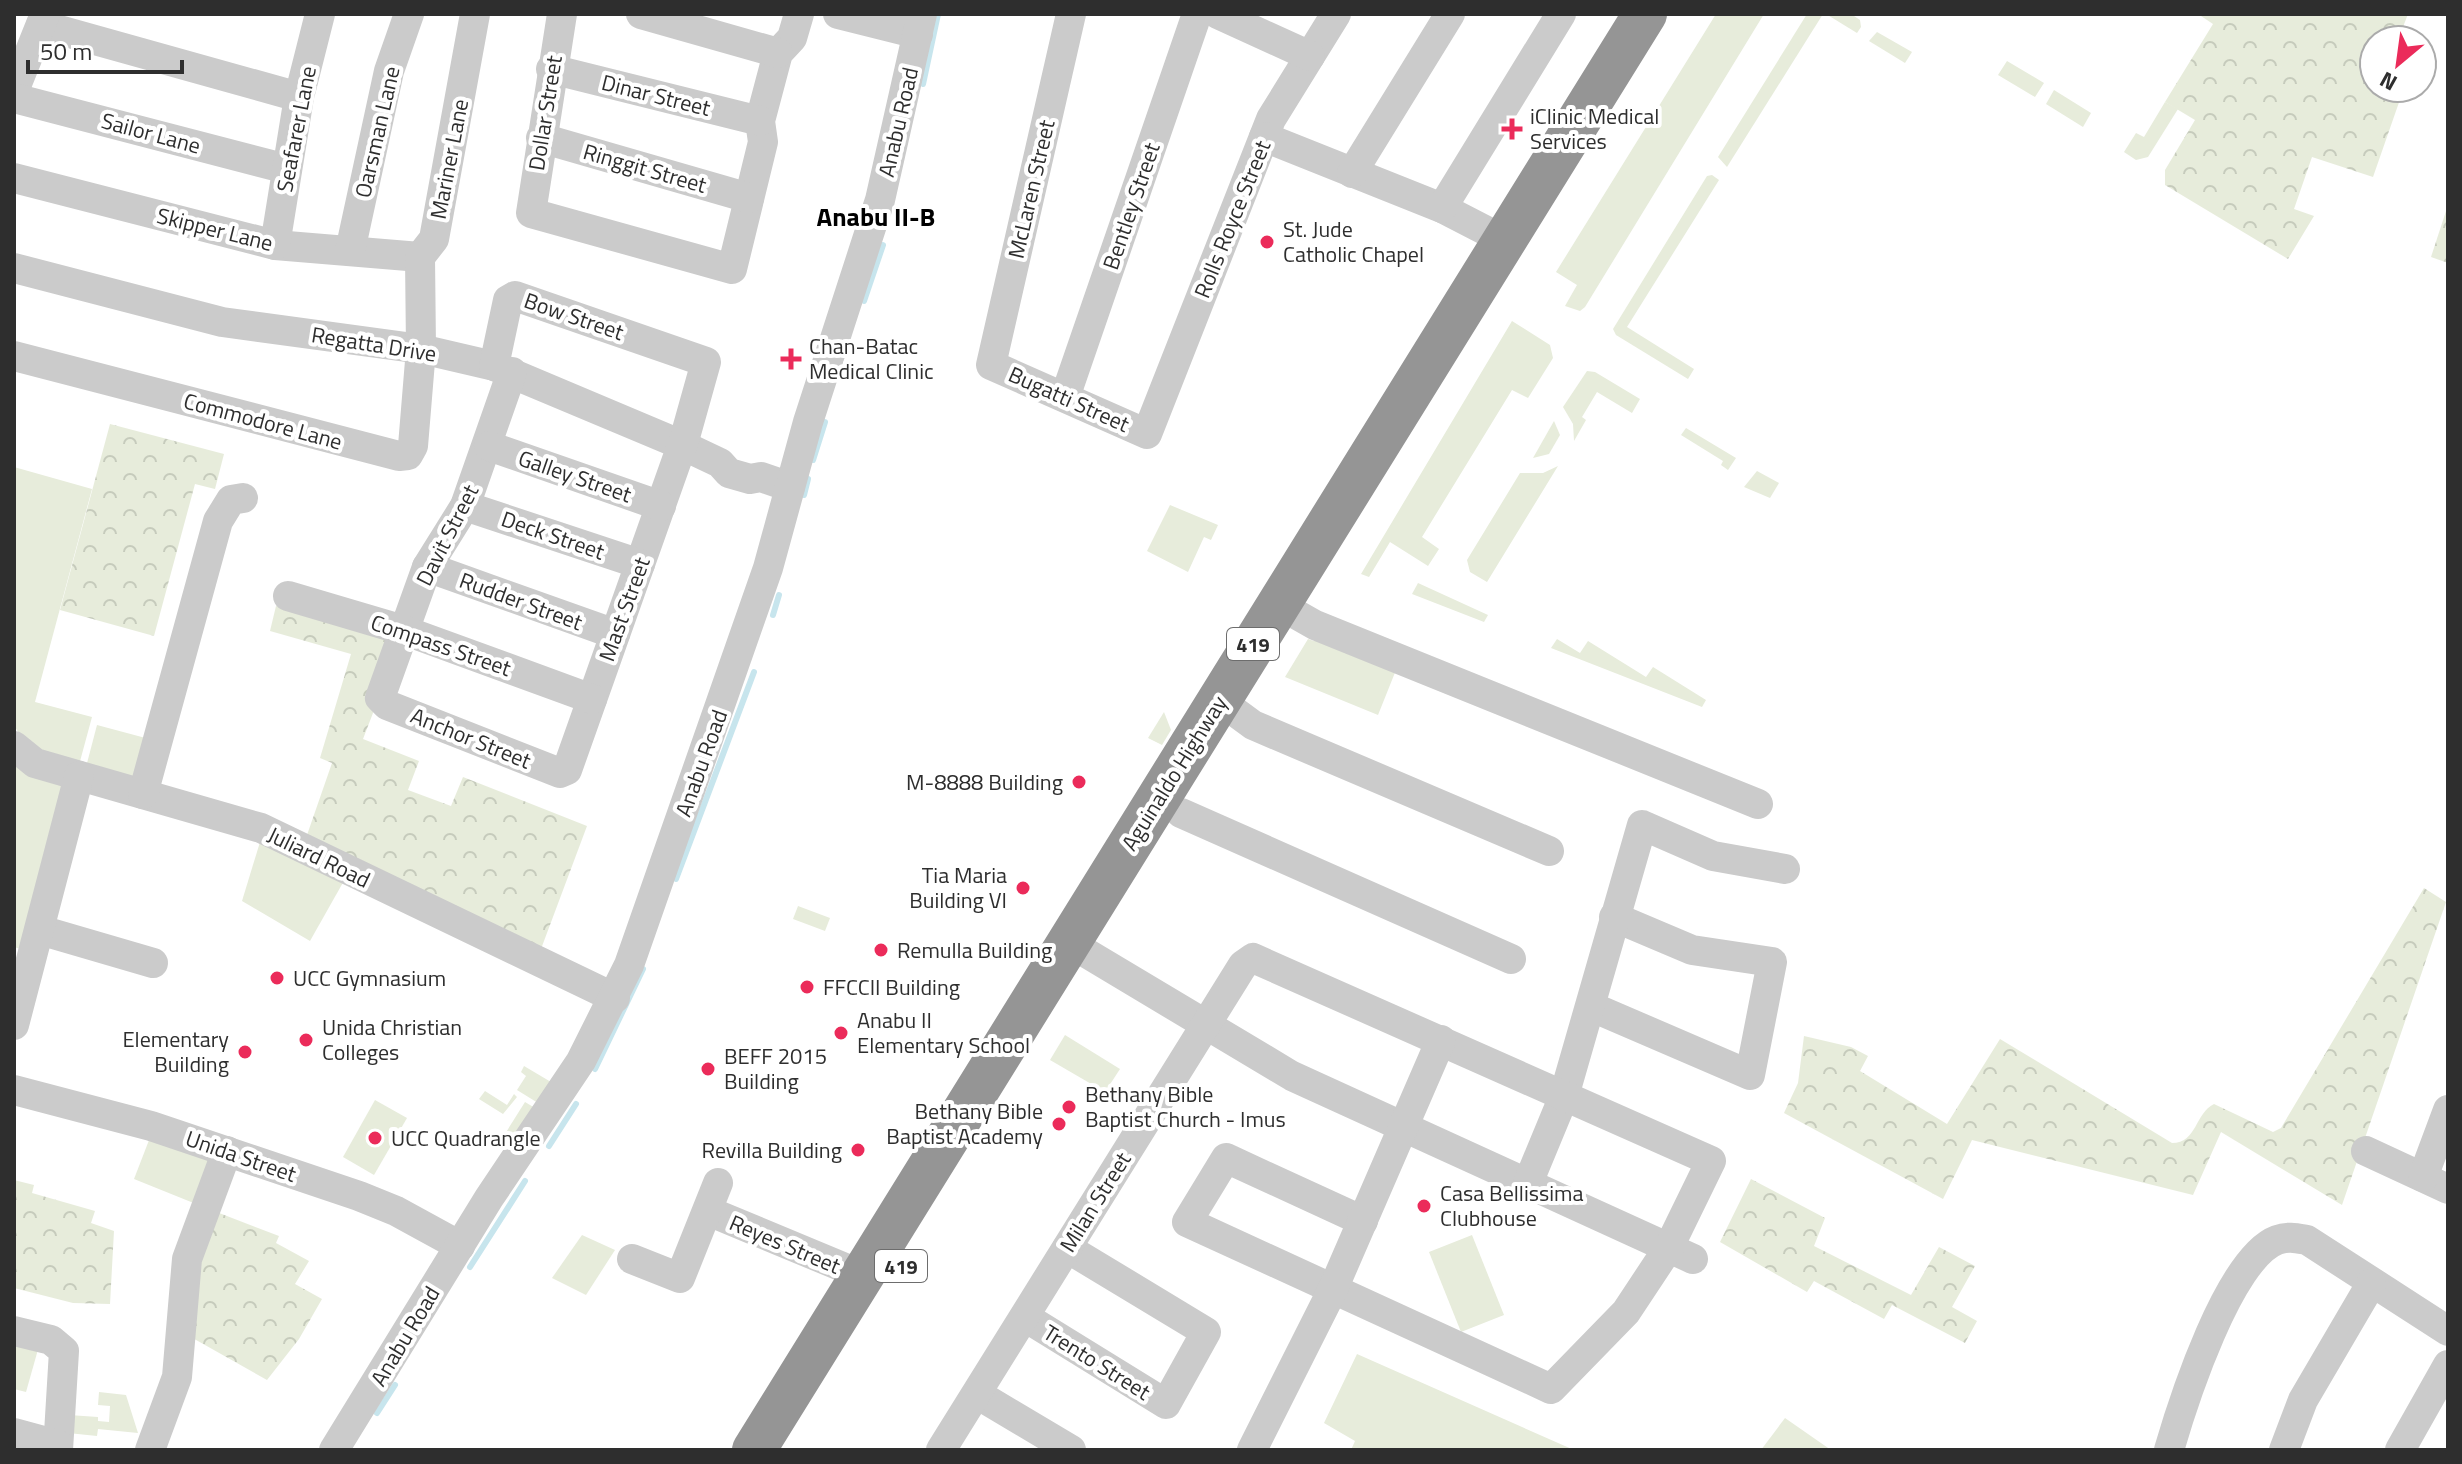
<svg xmlns="http://www.w3.org/2000/svg" width="2462" height="1464" viewBox="0 0 2462 1464" font-family="'Titillium Web',sans-serif">
	<style>
		.green { fill: #e7ecdb }
		.forest { fill: url(#forest-crowns) }
		.lines { fill: none; stroke-linecap: round; stroke-linejoin: round }
		.stream { stroke: #c7e5ed; stroke-width: 6 }
		.minor { stroke: #cbcbcb; stroke-width: 30 }
		.highway { stroke: #959595; stroke-width: 44 }
		.poi-dot { fill: #eb2b5a; stroke: #fff; stroke-width: 3 }
		.labels { text-anchor: middle; dominant-baseline: central; stroke-width: 8; stroke-linejoin: round; paint-order: stroke }
		.shield { fill: #fff; stroke: #6d6d6d; stroke-width: 2 }
		.shield-label { font-size: 20px; font-weight: bold; fill: #2e2e2e }
		.street-label { font-size: 22px; fill: #2e2e2e; stroke: #fff }
		.poi-label { font-size: 22px; fill: #2e2e2e; stroke: #fff; text-anchor: start }
		.quarter-label { font-size: 26px; font-weight: bold; fill: #000; stroke: #fff }
	</style>
	<defs>
		<pattern id="forest-crowns" width="20" height="18" patternUnits="userSpaceOnUse" patternTransform="scale(2)"><rect width="20" height="18" fill="#e7ecdb"/><path d="M2 6a3 3 0 1 1 6 0M12 15a3 3 0 1 1 6 0" fill="none" stroke="#c6cbbc"/></pattern>
	</defs>
	<rect width="100%" height="100%" fill="#fff"/>
	<g class="green">
		<polygon points="1716,14 1764,14 1585,307 1580,311 1565,306 1577,285 1556,272"/>
		<polygon points="1807,14 1823,14 1727,167 1718,157"/>
		<polygon points="1826,14 1851,14 1860,20 1861,27 1857,33"/>
		<polygon points="1877,32 1912,52 1905,63 1869,41"/>
		<polygon points="2007,61 2044,83 2035,97 1998,75"/>
		<polygon points="2054,90 2091,113 2083,127 2046,104"/>
		<polygon points="2165,102 2178,109 2148,157 2136,160 2124,152 2136,133 2144,137"/>
		<polygon points="1712,175 1719,180 1627,327 1694,369 1688,379 1616,335 1613,329 1707,176"/>
		<polygon points="1512,321 1550,345 1553,358 1528,398 1512,390 1422,537 1439,549 1428,566 1390,542 1369,577 1361,574"/>
		<polygon points="1587,371 1595,372 1640,399 1632,413 1597,392 1582,417 1586,420 1574,441 1573,424 1563,407"/>
		<polygon points="1554,421 1560,435 1549,454 1533,458"/>
		<polygon points="1686,428 1736,458 1728,470 1721,465 1723,461 1681,435"/>
		<polygon points="1558,466 1487,582 1470,572 1467,560 1520,473 1543,473"/>
		<path d="M14,467L92,489L35,702L92,717L79,765C51,757 26,753 14,724Z"/>
		<polygon points="1757,471 1779,483 1770,498 1744,487"/>
		<polygon points="1170,505 1218,525 1211,540 1204,537 1188,572 1147,551"/>
		<polygon points="1418,583 1488,615 1484,622 1412,594"/>
		<polygon points="1317,635 1398,665 1378,715 1285,677 1308,639 1314,641"/>
		<polygon points="1557,639 1580,653 1588,641 1646,677 1653,667 1706,700 1702,707 1551,648"/>
		<polygon points="1164,712 1171,730 1162,745 1148,738"/>
		<polygon points="97,725 153,740 142,782 86,767"/>
		<polygon points="14,764 66,784 27,951 14,947"/>
		<polygon points="260,842 345,879 310,941 242,901"/>
		<polygon points="798,906 830,918 825,931 793,919"/>
		<polygon points="1065,1035 1120,1069 1105,1092 1050,1060"/>
		<polygon points="524,1066 551,1082 538,1103 517,1090 526,1076 521,1072"/>
		<polygon points="485,1091 507,1105 514,1094 517,1097 503,1114 479,1099"/>
		<polygon points="375,1100 407,1118 374,1175 343,1157"/>
		<polygon points="525,1102 535,1108 507,1151 498,1145"/>
		<polygon points="151,1135 214,1156 196,1204 134,1179"/>
		<polygon points="582,1235 615,1250 586,1295 552,1278"/>
		<polygon points="1472,1235 1504,1315 1461,1332 1429,1252"/>
		<polygon points="14,1340 39,1346 26,1392 14,1389"/>
		<polygon points="1357,1354 1574,1450 1351,1450 1355,1441 1324,1423"/>
		<polygon points="99,1392 126,1395 138,1433 98,1429 97,1436 68,1433 69,1415 98,1417 98,1421 109,1422 110,1406 98,1405"/>
		<polygon points="1785,1418 1831,1450 1761,1450"/>
	</g>
	<g class="forest">
		<polygon points="2198,14 2408,14 2398,40 2374,40 2374,88 2404,88 2373,177 2312,157 2294,209 2314,216 2288,259 2165,185 2165,170 2195,120 2165,102 2213,24"/>
		<polygon points="2448,205 2448,263 2431,257"/>
		<polygon points="110,424 224,454 215,489 195,484 154,636 60,610"/>
		<polygon points="276,606 388,639 373,713 363,739 419,761 408,790 451,806 463,777 587,826 541,949 307,835 332,763 320,758 351,654 270,631"/>
		<path d="M2424,888L2446,902L2342,1205L2221,1132L2193,1195L1972,1140L1943,1199L1784,1113L1798,1083L1804,1036L1851,1047L1868,1056L1860,1071L1947,1124L2000,1039L2172,1143C2197,1143 2195,1113 2214,1104L2273,1132L2281,1128Z"/>
		<polygon points="1751,1179 1825,1218 1814,1246 1911,1295 1939,1247 1975,1266 1952,1307 1977,1321 1965,1343 1892,1305 1884,1319 1814,1281 1807,1292 1720,1242"/>
		<polygon points="14,1180 34,1185 32,1193 95,1211 91,1223 114,1231 110,1304 73,1303 14,1288"/>
		<polygon points="214,1211 279,1236 276,1243 309,1261 295,1284 322,1299 299,1339 267,1380 189,1336 190,1303"/>
	</g>
	<g class="lines">
		<g class="stream">
			<polyline points="923,84 938,14"/>
			<polyline points="864,301 883,245"/>
			<polyline points="813,460 825,422"/>
			<polyline points="804,495 808,479"/>
			<polyline points="773,615 779,595"/>
			<polyline points="676,879 754,672"/>
			<polyline points="595,1069 643,969"/>
			<polyline points="549,1146 576,1104"/>
			<polyline points="470,1267 525,1181"/>
			<polyline points="377,1413 395,1385"/>
		</g>
		<g class="minor">
			<polyline points="562,14 531,213 732,269 763,142 760,121 778,53 792,38 799,14"/>
			<polyline points="641,14 778,53"/>
			<polyline points="838,14 918,34"/>
			<polyline points="1071,14 991,365 1147,434 1271,119 1336,14"/>
			<polyline points="1218,14 1310,56"/>
			<polyline points="41,25 299,97"/>
			<polyline points="551,69 760,121"/>
			<polyline points="14,91 45,14"/>
			<polyline points="14,98 287,169"/>
			<polyline points="1264,137 1442,208 1504,240"/>
			<polyline points="541,138 749,198"/>
			<polyline points="1352,173 1450,14"/>
			<polyline points="14,178 275,245 420,257"/>
			<polyline points="1442,208 1561,14"/>
			<polyline points="275,245 299,97 320,14"/>
			<polyline points="350,251 389,71 409,14"/>
			<polyline points="14,268 222,322 421,349 494,366 682,445 720,463 729,473 750,479 761,477 790,487"/>
			<polyline points="14,356 399,456 408,455 413,446 421,349 420,257 434,239 475,14"/>
			<polyline points="494,366 508,300 515,296 706,362 685,437 567,770 560,773 387,705 380,698 427,567 465,506 512,372"/>
			<polyline points="1065,397 1197,14"/>
			<polyline points="489,446 661,506"/>
			<polyline points="465,506 640,564"/>
			<polyline points="427,567 615,634"/>
			<polyline points="288,596 403,630 592,699"/>
			<polyline points="1278,604 1315,625 1758,804"/>
			<polyline points="1219,700 1253,725 1549,851"/>
			<polyline points="14,746 35,763 261,828 615,998"/>
			<polyline points="143,794 218,521 231,500 243,498"/>
			<polyline points="1181,813 1511,959"/>
			<polyline points="40,930 153,963"/>
			<polyline points="1068,942 1292,1076 1693,1259"/>
			<polyline points="1592,1007 1750,1075 1772,962 1692,950 1614,917"/>
			<polyline points="14,1025 79,776"/>
			<polyline points="14,1090 151,1126 359,1196 396,1211 460,1246"/>
			<polyline points="2366,1151 2448,1189"/>
			<polyline points="2423,1177 2448,1110"/>
			<polyline points="1528,1183 1564,1096 1642,825 1713,856 1785,869"/>
			<polyline points="708,1211 862,1275"/>
			<polyline points="632,1259 680,1278 718,1183"/>
			<polyline points="1025,1317 1166,1404 1206,1332 1067,1248"/>
			<polyline points="14,1331 51,1340 64,1351 58,1450"/>
			<polyline points="977,1394 1071,1450"/>
			<polyline points="14,1433 58,1445"/>
			<polyline points="150,1450 177,1377 187,1259 227,1151"/>
			<polyline points="334,1450 489,1198 581,1061 629,965 768,568 808,422 880,200 922,14"/>
			<polyline points="941,1450 1243,965 1253,958 1711,1161 1669,1247 1626,1312 1551,1389 1187,1222 1226,1158 1363,1221"/>
			<polyline points="1252,1450 1333,1289 1441,1040"/>
			<path d="M2169,1450C2183,1402 2229,1258 2277,1240C2288,1236 2296,1238 2307,1240L2448,1331"/>
			<polyline points="2284,1450 2303,1400 2371,1284"/>
			<polyline points="2400,1450 2448,1365"/>
		</g>
		<polyline class="highway" points="754,1450 1645,14"/>
	</g>
	<g class="poi-dot">
		<path d="M1508 117h8v8h8v8h-8v8h-8v-8h-8v-8h8z"/>
		<circle cx="1267" cy="242" r="8"/>
		<path d="M787 347h8v8h8v8h-8v8h-8v-8h-8v-8h8z"/>
		<circle cx="1079" cy="782" r="8"/>
		<circle cx="1023" cy="888" r="8"/>
		<circle cx="881" cy="950" r="8"/>
		<circle cx="277" cy="978" r="8"/>
		<circle cx="807" cy="987" r="8"/>
		<circle cx="841" cy="1033" r="8"/>
		<circle cx="306" cy="1040" r="8"/>
		<circle cx="245" cy="1052" r="8"/>
		<circle cx="708" cy="1069" r="8"/>
		<circle cx="1069" cy="1107" r="8"/>
		<circle cx="1059" cy="1124" r="8"/>
		<circle cx="375" cy="1138" r="8"/>
		<circle cx="858" cy="1150" r="8"/>
		<circle cx="1424" cy="1206" r="8"/>
	</g>
	<g class="labels">
		<g class="shield">
			<rect x="1227" y="628" width="52" height="32" rx="6"/>
			<rect x="875" y="1250" width="52" height="32" rx="6"/>
		</g>
		<g class="shield-label">
			<text x="1253" y="644">419</text>
			<text x="901" y="1266">419</text>
		</g>
		<g class="street-label">
			<text transform="translate(656 95) rotate(14)">Dinar Street</text>
			<text transform="translate(545 113) rotate(-81)">Dollar Street</text>
			<text transform="translate(898 122) rotate(-77)">Anabu Road</text>
			<text transform="translate(296 129) rotate(-79)">Seafarer Lane</text>
			<text transform="translate(377 132) rotate(-77)">Oarsman Lane</text>
			<text transform="translate(151 133) rotate(15)">Sailor Lane</text>
			<text transform="translate(449 159) rotate(-79)">Mariner Lane</text>
			<text transform="translate(645 168) rotate(16)">Ringgit Street</text>
			<text transform="translate(1031 189) rotate(-77)">McLaren Street</text>
			<text transform="translate(1131 206) rotate(-71)">Bentley Street</text>
			<text transform="translate(1232 219) rotate(-68)">Rolls Royce Street</text>
			<text transform="translate(215 229) rotate(14)">Skipper Lane</text>
			<text transform="translate(574 316) rotate(19)">Bow Street</text>
			<text transform="translate(374 344) rotate(9)">Regatta Drive</text>
			<text transform="translate(1069 399) rotate(24)">Bugatti Street</text>
			<text transform="translate(263 421) rotate(15)">Commodore Lane</text>
			<text transform="translate(575 476) rotate(19)">Galley Street</text>
			<text transform="translate(447 535) rotate(-63)">Davit Street</text>
			<text transform="translate(553 535) rotate(19)">Deck Street</text>
			<text transform="translate(521 601) rotate(20)">Rudder Street</text>
			<text transform="translate(624 609) rotate(-70)">Mast Street</text>
			<text transform="translate(441 645) rotate(19)">Compass Street</text>
			<text transform="translate(471 738) rotate(22)">Anchor Street</text>
			<text transform="translate(701 763) rotate(-70)">Anabu Road</text>
			<text transform="translate(1174 773) rotate(-58)">Aguinaldo Highway</text>
			<text transform="translate(319 857) rotate(26)">Juliard Road</text>
			<text transform="translate(241 1156) rotate(19)">Unida Street</text>
			<text transform="translate(1095 1202) rotate(-58)">Milan Street</text>
			<text transform="translate(785 1244) rotate(23)">Reyes Street</text>
			<text transform="translate(405 1336) rotate(-59)">Anabu Road</text>
			<text transform="translate(1097 1362) rotate(32)">Trento Street</text>
		</g>
		<g class="poi-label">
			<text x="1530" y="116">iClinic Medical<tspan x="1530" dy="25">Services</tspan></text>
			<text x="1283" y="229">St. Jude<tspan x="1283" dy="25">Catholic Chapel</tspan></text>
			<text x="809" y="346">Chan-Batac<tspan x="809" dy="25">Medical Clinic</tspan></text>
			<text x="1063" y="782" text-anchor="end">M-8888 Building</text>
			<text x="1007" y="875" text-anchor="end">Tia Maria<tspan x="1007" dy="25">Building VI</tspan></text>
			<text x="897" y="950">Remulla Building</text>
			<text x="293" y="978">UCC Gymnasium</text>
			<text x="823" y="987">FFCCII Building</text>
			<text x="857" y="1020">Anabu II<tspan x="857" dy="25">Elementary School</tspan></text>
			<text x="322" y="1027">Unida Christian<tspan x="322" dy="25">Colleges</tspan></text>
			<text x="229" y="1039" text-anchor="end">Elementary<tspan x="229" dy="25">Building</tspan></text>
			<text x="724" y="1056">BEFF 2015<tspan x="724" dy="25">Building</tspan></text>
			<text x="1085" y="1094">Bethany Bible<tspan x="1085" dy="25">Baptist Church - Imus</tspan></text>
			<text x="1043" y="1111" text-anchor="end">Bethany Bible<tspan x="1043" dy="25">Baptist Academy</tspan></text>
			<text x="391" y="1138">UCC Quadrangle</text>
			<text x="842" y="1150" text-anchor="end">Revilla Building</text>
			<text x="1440" y="1193">Casa Bellissima<tspan x="1440" dy="25">Clubhouse</tspan></text>
		</g>
		<g class="quarter-label">
			<text x="876" y="216">Anabu II-B</text>
		</g>
	</g>
	<rect width="2462" height="1464" fill="none" stroke="#2e2e2e" stroke-width="32"/>
	<g transform="translate(2398 64) rotate(209)"><circle r="38" fill="#ffffff" stroke="#ababab" stroke-width="2"/>
	<path d="M0-6L14 30L0 20L-14 30Z" fill="#eb2b5a"/>
	<text y="-12" font-size="22" font-weight="bold" text-anchor="middle" fill="#2e2e2e">N</text>
	</g>
	<path d="M28 60v12h154v-12" fill="none" stroke="#2e2e2e" stroke-width="4"/>
	<text x="40" y="60" font-size="24" fill="#2e2e2e" stroke="#ffffff" stroke-width="6" paint-order="stroke">50 m</text>
</svg>
